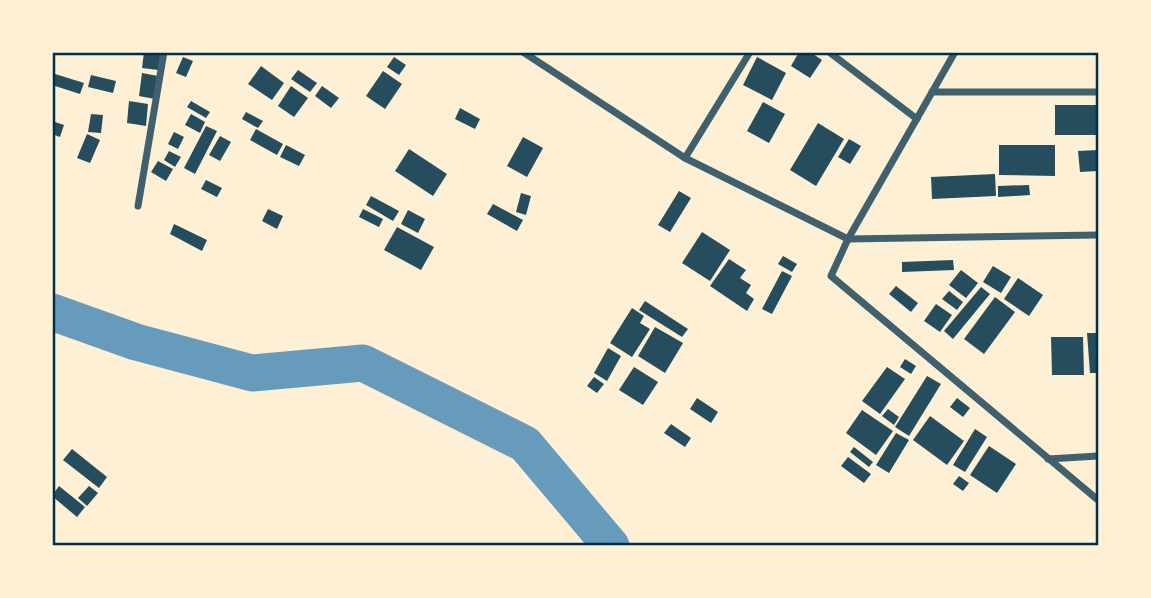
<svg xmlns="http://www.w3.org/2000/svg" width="1151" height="598" viewBox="0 0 1151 598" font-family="Helvetica,sans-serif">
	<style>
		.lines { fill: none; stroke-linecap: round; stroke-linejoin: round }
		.river { stroke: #669bbc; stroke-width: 37 }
		.building { fill: #264d5e }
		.minor { stroke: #3f606c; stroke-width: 7 }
		.neatline { fill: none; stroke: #003049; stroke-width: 2.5 }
	</style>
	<rect width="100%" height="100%" fill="#fdf0d5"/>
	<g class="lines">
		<polyline class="river" points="52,312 136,342 252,373 363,363 525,444 611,546"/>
	</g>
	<g class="building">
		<polygon points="144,52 161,52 158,70 142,68"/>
		<polygon points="799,52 810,52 822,60 810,78 791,66"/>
		<polygon points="183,57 193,61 186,77 176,73"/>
		<polygon points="394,57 406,65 399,75 387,67"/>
		<polygon points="757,57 786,73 772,100 743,85"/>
		<polygon points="261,66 284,83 272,100 248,84"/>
		<polygon points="298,70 317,83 310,92 291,79"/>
		<polygon points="383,71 402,84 385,109 366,96"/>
		<polygon points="52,73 84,83 80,94 52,85"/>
		<polygon points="142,73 158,76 155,99 139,96"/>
		<polygon points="91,75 116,81 113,93 88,87"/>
		<polygon points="291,86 308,98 294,117 278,106"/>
		<polygon points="322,86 339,98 331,108 315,96"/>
		<polygon points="129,101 148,104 146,126 127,123"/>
		<polygon points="191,101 210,112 206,118 187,107"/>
		<polygon points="763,102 785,114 769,143 747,131"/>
		<rect x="1055" y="105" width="43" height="30"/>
		<polygon points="460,108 480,119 475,129 455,119"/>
		<polygon points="246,112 263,121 258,128 242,119"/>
		<polygon points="91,114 103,115 101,133 88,132"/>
		<polygon points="191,114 205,122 200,133 185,125"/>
		<polygon points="52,121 64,125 60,137 52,134"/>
		<polygon points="818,123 844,139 816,186 790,170"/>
		<polygon points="206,126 217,131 195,174 184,168"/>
		<polygon points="256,129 283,144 277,155 250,140"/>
		<polygon points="174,132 184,137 178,149 168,144"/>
		<polygon points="87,134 100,140 90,163 77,158"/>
		<polygon points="220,136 231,142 220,161 209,155"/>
		<polygon points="523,137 543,148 527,177 507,166"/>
		<polygon points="849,139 861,146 850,164 838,157"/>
		<polygon points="286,145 305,155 299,166 280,157"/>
		<polygon points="999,145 1055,145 1055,176 999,175"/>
		<polygon points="409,149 447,174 433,196 395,171"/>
		<polygon points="1098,150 1098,171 1080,172 1078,151"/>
		<polygon points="169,151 181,157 175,167 164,160"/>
		<polygon points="158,161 173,169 166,181 151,172"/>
		<polygon points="995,174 996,196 932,199 931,177"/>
		<polygon points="206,180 222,188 217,197 201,189"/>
		<polygon points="1029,185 1030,195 998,197 998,186"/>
		<polygon points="679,191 691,198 670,232 658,225"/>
		<polygon points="521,193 531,196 526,215 516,212"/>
		<polygon points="371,196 399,211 393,221 366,205"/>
		<polygon points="493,204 523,220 517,231 487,214"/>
		<polygon points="268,209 283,216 277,229 262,221"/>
		<polygon points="363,209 383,219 379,227 359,217"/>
		<polygon points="408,210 425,219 418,233 401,224"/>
		<polygon points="174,224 207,240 202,251 170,234"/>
		<polygon points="397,227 434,247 421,270 384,250"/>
		<polygon points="702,232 730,250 710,281 682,263"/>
		<polygon points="783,256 797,264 792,272 778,264"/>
		<polygon points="729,259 746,270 740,278 751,285 746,293 754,299 747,311 710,286"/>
		<polygon points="953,260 954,270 902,272 902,262"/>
		<polygon points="993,266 1011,277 1001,293 983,282"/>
		<polygon points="961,270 978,283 966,298 949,285"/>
		<polygon points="782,271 792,276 772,314 762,309"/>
		<polygon points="1018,278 1043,295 1029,316 1004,299"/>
		<polygon points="896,286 918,303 911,312 889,294"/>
		<polygon points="981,287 990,294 953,339 944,331"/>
		<polygon points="949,291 963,302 957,310 942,299"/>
		<polygon points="995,297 1015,312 984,354 964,339"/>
		<polygon points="645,301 688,329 682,337 639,310"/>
		<polygon points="936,304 952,315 940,332 924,321"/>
		<polygon points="632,308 644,316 640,323 650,329 632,357 610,343"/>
		<polygon points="655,327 683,343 665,373 638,356"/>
		<polygon points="1087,333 1098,333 1098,373 1090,373"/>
		<polygon points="1051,337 1083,337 1084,375 1052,375"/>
		<polygon points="608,348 621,356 607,381 594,373"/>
		<polygon points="905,359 916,366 911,374 900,367"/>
		<polygon points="634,367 658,382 643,405 619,390"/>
		<polygon points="887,367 905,379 880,414 862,401"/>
		<polygon points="927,376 941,384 909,436 895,427"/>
		<polygon points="594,377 604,384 597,393 587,386"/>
		<polygon points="697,398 718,412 711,423 690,409"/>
		<polygon points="957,398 970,408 963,417 950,407"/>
		<polygon points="888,409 899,417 894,425 882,416"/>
		<polygon points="862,410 893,431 876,455 846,433"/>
		<polygon points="930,416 964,441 947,465 913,440"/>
		<polygon points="671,424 691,438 685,447 664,433"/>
		<polygon points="975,429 987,437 965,472 953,465"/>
		<polygon points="896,433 909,440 889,473 876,465"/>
		<polygon points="989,446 1016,464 997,493 970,475"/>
		<polygon points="854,447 873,462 869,467 850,452"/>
		<polygon points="72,449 107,477 99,488 63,460"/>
		<polygon points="848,457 871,474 864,483 841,466"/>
		<polygon points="959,476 969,483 963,491 953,484"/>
		<polygon points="59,486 85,507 77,517 52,496"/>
		<polygon points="89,486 98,493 87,506 78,498"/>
	</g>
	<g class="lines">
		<g class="minor">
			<polyline points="523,52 685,158 848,239 1098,235"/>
			<polyline points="829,52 917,119"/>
			<polyline points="955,52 848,239 831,276 1098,500"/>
			<polyline points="932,92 1098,92"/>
			<polyline points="685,158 750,52"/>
			<polyline points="138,206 164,52"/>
			<polyline points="1048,459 1098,456"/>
		</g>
	</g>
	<rect width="1151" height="598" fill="none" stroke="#fdf0d5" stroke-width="108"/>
	<rect x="54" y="54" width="1043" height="490" class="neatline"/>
</svg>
